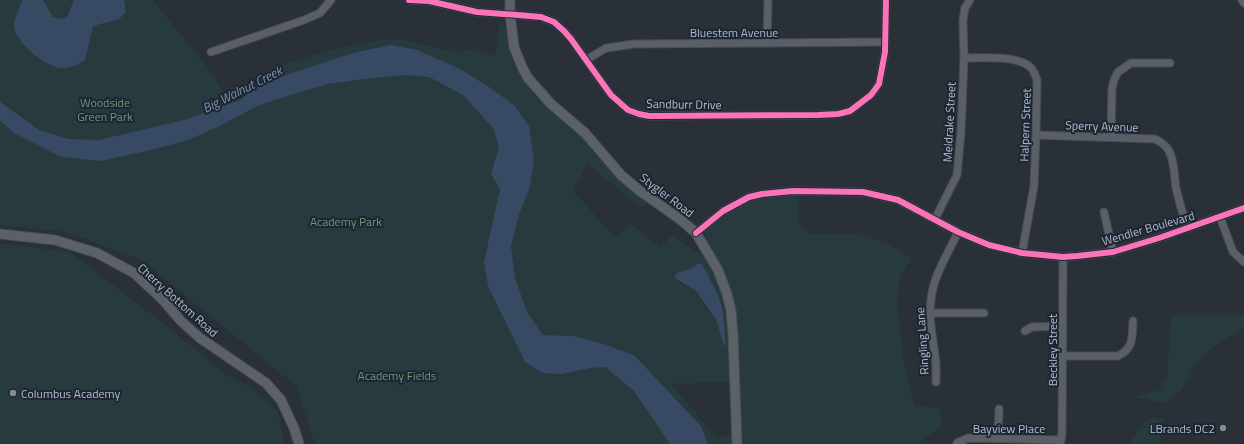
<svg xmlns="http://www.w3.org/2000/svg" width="1244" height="444" viewBox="0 0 1244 444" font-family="'Titillium Web',sans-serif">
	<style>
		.green { fill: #273a3e; fill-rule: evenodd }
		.water { fill: #384963 }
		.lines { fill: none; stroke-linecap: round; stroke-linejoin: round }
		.minor-casing { stroke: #484c53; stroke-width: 9 }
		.major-casing { stroke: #484c55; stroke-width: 11 }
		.minor { stroke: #5a5e66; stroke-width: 7 }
		.major { stroke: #5c6168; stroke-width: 9 }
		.cycleway-casing { stroke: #1d2633; stroke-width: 8 }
		.cycleway { stroke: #fb73b8; stroke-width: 6 }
		.poi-dot { fill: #848b96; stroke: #1d2633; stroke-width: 1.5 }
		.labels { text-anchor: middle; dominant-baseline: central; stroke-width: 4; stroke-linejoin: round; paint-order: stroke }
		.street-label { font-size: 12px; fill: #b4bcc9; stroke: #1d2633 }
		.park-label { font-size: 12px; fill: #6b9a76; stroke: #1d2633 }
		.poi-label { font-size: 12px; fill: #b4bcc9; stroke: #1d2633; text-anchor: start }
		.water-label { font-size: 13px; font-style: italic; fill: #7c92b1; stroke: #1d2633 }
	</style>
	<rect width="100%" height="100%" fill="#2a3038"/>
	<g class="green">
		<path d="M0,0H153L211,72L224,94L276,67L330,50L382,40H404L460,53L469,49L495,56L500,22L505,26L509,48L516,68L535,95L581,136L595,153L622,181L648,201L644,206H639L603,177L588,163L573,191L615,237L632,224L660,248L672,235L691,249L705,255L717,277L724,295L727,311L732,382L671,384L716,437L734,434L735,444H708L701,426L635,356L573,336L543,335L527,312L515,278L511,246L519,214L529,190L502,254L530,335L607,358L694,444H315L296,386L143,261L67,232L0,225ZM698,264H702L707,273L718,295L723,311L726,346L724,345L716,320L707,309L696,291L681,283L677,273L692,268Z"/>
		<path d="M794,195L799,199C799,214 795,226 811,234L865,235L886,243L911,257L900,278L897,303L904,362L914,405L939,408L942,414L940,427L919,444H740L736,325L704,241C705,238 704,235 706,232C709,225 741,205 749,202C764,198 779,197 794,195Z"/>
		<polygon points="0,243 70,252 169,328 225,374 252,388 278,412 285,444 0,444"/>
		<polygon points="1171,315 1244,315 1244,328 1210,349 1194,367 1181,391 1164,403 1135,397 1159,390 1167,377"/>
		<polygon points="1153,417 1163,419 1159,444 1129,444 1144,423"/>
	</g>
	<g class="water">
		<path d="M24,0H43L53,17L61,19L67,17L74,0H123L125,2V13L119,19L93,26L85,60C77,65 71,68 62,68C46,68 17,43 14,28C13,19 19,10 22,1Z"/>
		<polygon points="391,45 417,50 460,69 489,87 514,105 529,126 534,160 529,190 519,214 511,246 515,278 527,312 543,335 573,336 604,344 635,356 701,426 708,444 670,444 634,391 605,367 591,368 561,374 543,373 525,362 488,286 484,262 500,189 491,174 499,147 493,128 463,95 429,77 404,75 364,79 328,84 274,100 255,107 220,126 188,140 147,151 101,161 61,157 14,133 0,121 0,100 2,103 39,130 69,139 99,140 184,120 240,100 256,87 283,76 353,53"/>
		<polygon points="697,264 702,264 707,273 718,295 723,311 726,346 724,345 716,320 696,291 675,278 675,275 677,273 692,268"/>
	</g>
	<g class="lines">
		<defs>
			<g id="minor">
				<polyline points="409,0 429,1 477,12 518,15 541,17 554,22 564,31 571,39 611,95 628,110 639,114 649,116 818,115 838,114 850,111 871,95 879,84 885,52 886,0"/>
				<polyline points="1242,0 1244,3"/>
				<polyline points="767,43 768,0"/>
				<polyline points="211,52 304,20 320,13 331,0"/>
				<path d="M964,58C982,58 1014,55 1029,66C1034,69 1035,75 1037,80L1036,135L1034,186L1022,253"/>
				<polyline points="586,60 606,48 634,44 885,42"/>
				<path d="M1036,135L1155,139C1161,142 1166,145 1169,151C1175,162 1174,176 1176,188C1179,202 1183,215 1188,228"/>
				<polyline points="1111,137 1112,89 1114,80 1118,72 1131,63 1170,63"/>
				<polyline points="1104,212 1113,252"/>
				<polyline points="1220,217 1233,252 1244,262"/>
				<polyline points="935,219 957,175 961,132 964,58 963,20 965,8 970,0"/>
				<polyline points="696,233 723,211 749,197 762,194 793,191 863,192 898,200 958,232 989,245 1022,253 1063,257 1077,256 1113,252 1159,238 1244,208"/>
				<polyline points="930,313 984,313"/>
				<polyline points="1025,331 1032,327 1063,326"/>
				<path d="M1062,356H1118C1134,348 1132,337 1133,321"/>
				<path d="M936,382C936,376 936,370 936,364C934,341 928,323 931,300C933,276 948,254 958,232"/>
				<polyline points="998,438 999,409"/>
				<polyline points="957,443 968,438 1061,440"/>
				<polyline points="1060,444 1062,434 1063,257"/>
			</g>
			<g id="major">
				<polyline points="510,0 510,14 514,47 522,67 528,78 551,104 585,133 621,175 640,191 681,220 696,233 718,270 727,294 731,310 733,335 737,444"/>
				<polyline points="0,234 55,240 97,253 134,273 163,300 181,321 200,338 266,383 281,400 294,428 299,444"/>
			</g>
		</defs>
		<use href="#minor" class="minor-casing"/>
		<use href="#major" class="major-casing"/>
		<use href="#minor" class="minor"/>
		<use href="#major" class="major"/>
		<defs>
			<g id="cycleway">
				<polyline points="409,0 429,1 477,12 518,15 541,17 554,22 564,31 571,39 611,95 628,110 639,114 649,116 818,115 838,114 850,111 871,95 879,84 885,52 886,0"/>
				<polyline points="696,233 723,211 749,197 762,194 793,191 863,192 898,200 958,232 989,245 1022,253 1063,257 1077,256 1113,252 1159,238 1244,208"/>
			</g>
		</defs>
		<use href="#cycleway" class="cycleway-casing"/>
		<use href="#cycleway" class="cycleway"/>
	</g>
	<g class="poi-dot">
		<circle cx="13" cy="393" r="4"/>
		<circle cx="1223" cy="428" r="4"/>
	</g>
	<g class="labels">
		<g class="street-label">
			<text x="734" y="32">Bluestem Avenue</text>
			<text transform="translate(684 104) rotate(1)">Sandburr Drive</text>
			<text transform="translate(949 122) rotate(-87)">Meldrake Street</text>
			<text transform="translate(1025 125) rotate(-88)">Halpern Street</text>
			<text transform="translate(1102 126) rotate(2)">Sperry Avenue</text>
			<text transform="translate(667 195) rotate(37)">Stygler Road</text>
			<text transform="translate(1148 228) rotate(-16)">Wendler Boulevard</text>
			<text transform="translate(178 300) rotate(42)">Cherry Bottom Road</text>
			<text transform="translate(922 341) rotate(-94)">Ringling Lane</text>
			<text transform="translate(1052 350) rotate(-90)">Beckley Street</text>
			<text x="1009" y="428">Bayview Place</text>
		</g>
		<g class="park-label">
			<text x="105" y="102">Woodside<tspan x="105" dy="14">Green Park</tspan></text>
			<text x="346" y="221">Academy Park</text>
			<text x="397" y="375">Academy Fields</text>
		</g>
		<g class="poi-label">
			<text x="21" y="393">Columbus Academy</text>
			<text x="1215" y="428" text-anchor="end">LBrands DC2</text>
		</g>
		<g class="water-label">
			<text transform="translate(242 89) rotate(-27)">Big Walnut Creek</text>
		</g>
	</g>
</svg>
